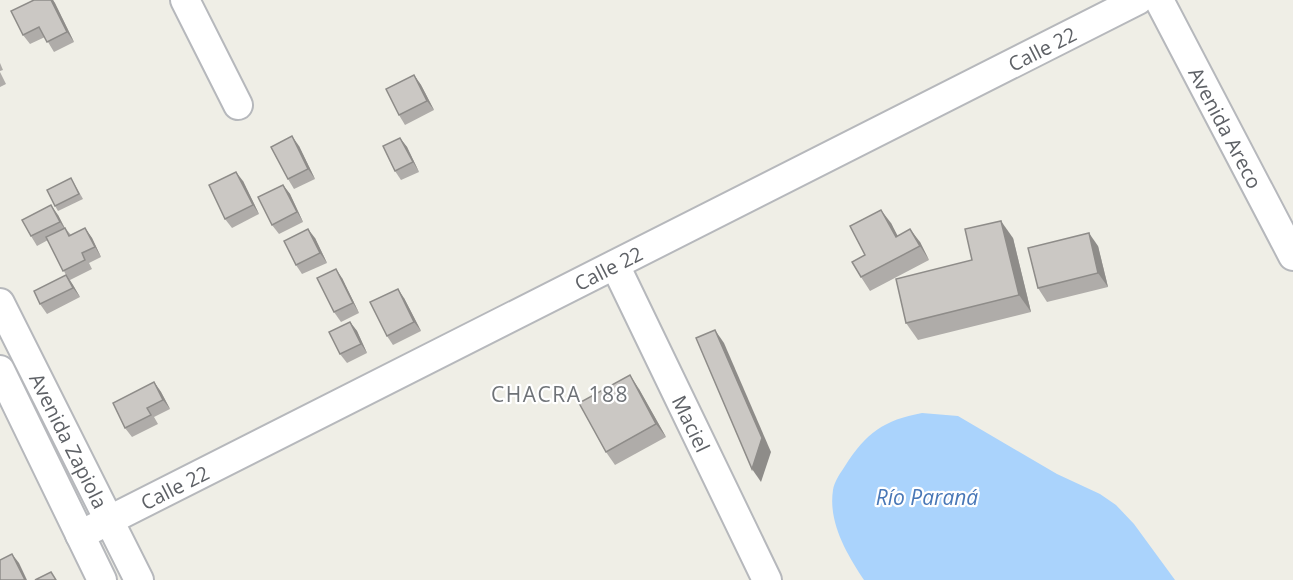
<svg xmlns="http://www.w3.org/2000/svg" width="1293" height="580" viewBox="0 0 1293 580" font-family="'Open Sans',sans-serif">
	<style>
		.water { fill: #aad3fc }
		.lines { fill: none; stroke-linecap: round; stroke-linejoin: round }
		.minor-casing { stroke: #b6b8bc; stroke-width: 32 }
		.minor { stroke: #fff; stroke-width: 28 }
		.wall { fill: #afaca9 }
		.shaded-wall { fill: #8e8c89 }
		.building { fill: #cbc8c4; stroke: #8e8c89; stroke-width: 1.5 }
		.labels { text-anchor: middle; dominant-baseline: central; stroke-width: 4.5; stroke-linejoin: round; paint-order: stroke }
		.street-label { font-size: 20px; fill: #5e6166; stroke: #fff }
		.neighbourhood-label { font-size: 21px; letter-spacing: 1.5px; fill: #6f7378; stroke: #fff }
		.water-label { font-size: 21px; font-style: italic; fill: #4978b7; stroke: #fff }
	</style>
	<rect width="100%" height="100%" fill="#efeee6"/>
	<path class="water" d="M922,413L958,416L1057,474L1100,494L1116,505L1134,524L1175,580H864C847,554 828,523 833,490C834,482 841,472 845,466C866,433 884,420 922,413Z"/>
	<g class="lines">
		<defs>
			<g id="minor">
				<polyline points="185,0 238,105"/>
				<path id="s1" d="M1159,0L1293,256"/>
				<path id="s2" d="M615,265L767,580"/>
				<path id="s3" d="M0,303L139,580"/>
				<polyline points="0,370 102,580"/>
				<path id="s4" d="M80,535L1138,0"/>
			</g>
		</defs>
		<use href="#minor" class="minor-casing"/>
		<use href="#minor" class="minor"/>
	</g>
	<g class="wall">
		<polygon points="34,0 53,0 74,42 54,52 45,37 30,44 23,35"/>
		<polygon points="0,63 3,70 0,71"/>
		<polygon points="0,72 6,84 0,87"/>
		<polygon points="414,75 421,85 434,110 405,125 399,115"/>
		<polygon points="400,138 407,147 419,172 401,180 395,171"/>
		<polygon points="299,146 315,179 294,189 288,179"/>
		<polygon points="71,178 83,199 58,211 55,206"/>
		<polygon points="243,181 259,214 232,228 225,219"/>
		<polygon points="283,185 290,194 303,222 279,234 272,225"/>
		<polygon points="58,215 65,228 71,235 85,228 92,238 101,257 89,263 92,269 70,280 80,297 47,314 40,304 66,275 48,240 37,246 31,236"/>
		<polygon points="891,223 897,236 920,242 929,260 870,291 861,277 865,255"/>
		<polygon points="315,238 327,263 302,274 296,265"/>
		<polygon points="1013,238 1031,312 918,340 906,323 972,260"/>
		<polygon points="1098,246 1108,287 1047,302 1038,288"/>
		<polygon points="342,278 359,313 341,322 334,312"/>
		<polygon points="404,298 421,331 393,345 387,336"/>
		<polygon points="350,322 357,331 367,353 347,363 340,354"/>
		<polygon points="154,382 161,392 170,409 154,417 158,424 132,437 125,428"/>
		<polygon points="639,389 666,437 615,465 606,452"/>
	</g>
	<g class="shaded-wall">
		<polygon points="51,0 53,0 55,3 74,42 67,32"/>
		<polygon points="414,75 421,85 434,110 427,101"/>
		<polygon points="292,136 299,146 315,179 308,169"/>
		<polygon points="400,138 407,147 419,172 413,162"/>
		<polygon points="236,172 243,181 259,214 253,205"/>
		<polygon points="283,185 290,194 303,222 297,212"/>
		<polygon points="51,205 58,215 66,231 60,222"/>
		<polygon points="881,210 891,223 905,250 896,237"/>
		<polygon points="1001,221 1013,238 1031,312 1019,295"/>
		<polygon points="85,228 92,238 101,257 95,247"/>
		<polygon points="308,229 315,238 327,263 320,253"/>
		<polygon points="910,229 920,242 929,260 920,246"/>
		<polygon points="1089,233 1098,246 1108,287 1098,273"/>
		<polygon points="336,269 342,278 359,313 353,303"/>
		<polygon points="66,275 73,285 80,297 73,288"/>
		<polygon points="398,289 404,298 421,331 414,322"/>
		<polygon points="350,322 357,331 367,353 361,344"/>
		<polygon points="715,330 724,343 771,452 761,482 752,469"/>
		<polygon points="630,375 639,389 666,437 656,424"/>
		<polygon points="154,382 161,392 170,409 163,400"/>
		<polygon points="12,554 19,563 27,580 25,580"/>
	</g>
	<g class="building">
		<polygon points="34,0 51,0 67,32 47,42 39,27 23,35 11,11"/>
		<polygon points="414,75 427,101 399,115 386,89"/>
		<polygon points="292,136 308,169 288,179 271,147"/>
		<polygon points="400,138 413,162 395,171 383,146"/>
		<polygon points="236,172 253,205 225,219 209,185"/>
		<polygon points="71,178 79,194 55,206 47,190"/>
		<polygon points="283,185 297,212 272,225 258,197"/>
		<polygon points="51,205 60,222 31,236 22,220"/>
		<polygon points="881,210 896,237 910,229 920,246 861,277 852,262 865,255 850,226"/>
		<polygon points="1001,221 1019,295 906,323 896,279 972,260 965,229"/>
		<polygon points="65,228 69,236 85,228 95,247 82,253 85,260 63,271 46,237"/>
		<polygon points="308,229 320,253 296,265 284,241"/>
		<polygon points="1089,233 1098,273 1038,288 1028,248"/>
		<polygon points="336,269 353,303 334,312 317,278"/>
		<polygon points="66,275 73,288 40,304 34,291"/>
		<polygon points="398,289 414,322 387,336 370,302"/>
		<polygon points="350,322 361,344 340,354 329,332"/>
		<polygon points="715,330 762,438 752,469 696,338"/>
		<polygon points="630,375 656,424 606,452 579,403"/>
		<polygon points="154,382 163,400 147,408 151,415 125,428 113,403"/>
		<polygon points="12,554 25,580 0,580 0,560"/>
		<polygon points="51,572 56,580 35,580"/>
	</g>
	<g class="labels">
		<g class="street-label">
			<text stroke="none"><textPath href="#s4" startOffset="1078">Calle 22</textPath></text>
			<text stroke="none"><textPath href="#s1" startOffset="144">Avenida Areco</textPath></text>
			<text stroke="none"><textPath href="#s4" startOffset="592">Calle 22</textPath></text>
			<text stroke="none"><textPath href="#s2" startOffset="176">Maciel</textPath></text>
			<text stroke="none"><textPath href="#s3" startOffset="154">Avenida Zapiola</textPath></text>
			<text stroke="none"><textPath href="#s4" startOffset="106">Calle 22</textPath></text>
		</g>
		<g class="neighbourhood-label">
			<text x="560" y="394">CHACRA 188</text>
		</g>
		<g class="water-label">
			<text x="927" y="497">Río Paraná</text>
		</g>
	</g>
</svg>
